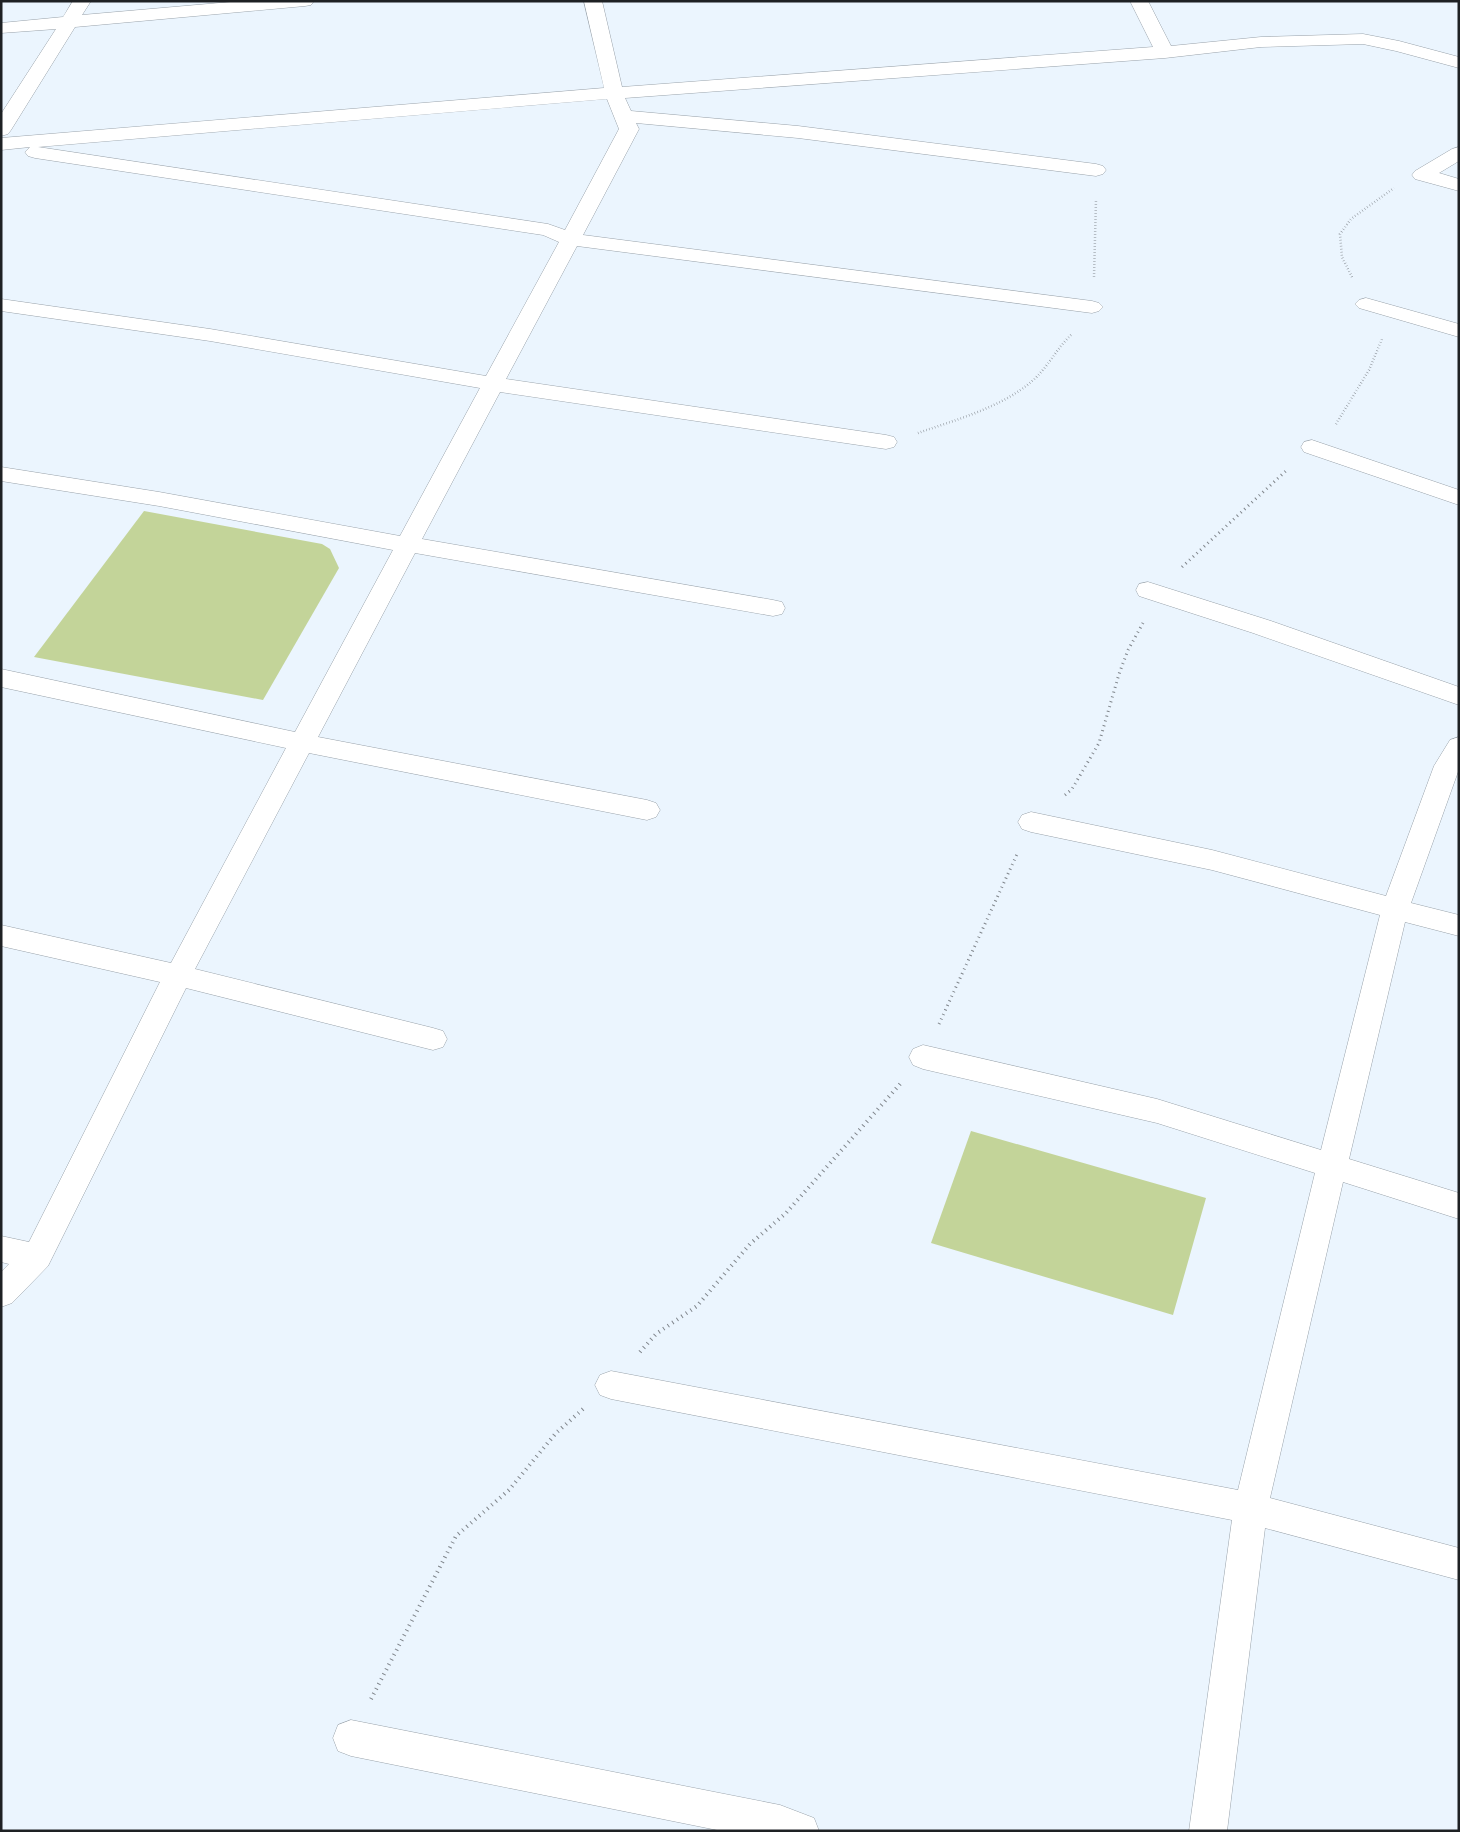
<svg xmlns="http://www.w3.org/2000/svg" width="1460" height="1832" viewBox="0 0 1460 1832" font-family="Arial,sans-serif">
	<style>
		.green { fill: #c3d499 }
		.lines { fill: none; stroke-linecap: round; stroke-linejoin: round }
		.minor-casing { stroke: #99a2aa; stroke-width: 1 }
		.path-far2 { stroke: #80868c; stroke-width: 2.5; stroke-dasharray: 0.5 2.5; stroke-linecap: butt }
		.path-far1 { stroke: #80868c; stroke-width: 3; stroke-dasharray: 1 4; stroke-linecap: butt }
		.path { stroke: #80868c; stroke-width: 4; stroke-dasharray: 1 4.5; stroke-linecap: butt }
		.minor { fill: #fff; fill-rule: evenodd }
	</style>
	<rect width="100%" height="100%" fill="#ebf5fe"/>
	<g class="green">
		<polygon points="144,511 322,544 330,549 339,568 263,700 34,657"/>
		<polygon points="971,1131 1206,1198 1173,1315 931,1243"/>
	</g>
	<g class="lines">
		<defs>
			<g id="minor">
				<polygon points="73,1 91,1 82,15 242,1 314,1 311,5 305,6 75,27 11,130 8,134 1,136 1,114 56,29 1,33 1,23 63,17"/>
				<path d="M584,1H602L622,87L1153,47L1130,1H1148L1171,46L1261,37L1363,34L1399,41L1459,57V68L1396,51L1363,44L1261,47L1165,58L625,98L631,111L798,126L1096,164L1103,166L1106,170L1103,174L1096,176L798,138L636,123L639,129L583,235L1092,301L1099,303L1103,307L1099,311L1092,313L577,246L506,379L886,435L894,437L897,442L894,447L886,449L500,392L422,539L773,600L782,602L785,608L782,614L773,616L415,553L318,737L647,800L656,803L660,810L656,817L647,820L309,753L195,969L433,1028L443,1031L447,1039L443,1047L433,1050L186,988L48,1266L12,1303L1,1307V1272L9,1264L1,1262V1236L29,1242L160,982L1,946V925L171,963L286,748L1,687V669L295,732L393,550L159,506L1,481V467L159,492L400,536L480,388L210,341L1,311V299L210,329L486,376L559,242L543,235L35,158L28,156L25,152L30,147L1,150V138L604,88ZM607,99L619,129L565,230L548,224L38,147Z"/>
				<polygon points="1459,147 1459,161 1439,173 1459,179 1459,191 1415,179 1412,175 1415,171 1452,149"/>
				<polygon points="1366,298 1459,324 1459,337 1359,308 1355,304 1359,300"/>
				<polygon points="1312,440 1459,490 1459,505 1304,452 1301,447 1304,442"/>
				<polygon points="1148,582 1271,621 1459,687 1459,705 1253,633 1139,596 1136,590 1139,584"/>
				<polygon points="1459,737 1459,769 1411,903 1459,915 1459,936 1405,922 1349,1159 1459,1193 1459,1219 1343,1182 1270,1498 1459,1548 1459,1580 1265,1528 1227,1831 1189,1831 1232,1520 611,1399 600,1395 595,1385 600,1375 611,1371 1238,1490 1315,1173 1157,1123 923,1069 913,1065 909,1057 913,1049 923,1045 1157,1099 1321,1150 1380,915 1212,870 1031,832 1022,829 1018,822 1022,815 1031,812 1212,850 1386,896 1434,766 1450,740"/>
				<polygon points="351,1720 780,1805 814,1818 819,1831 722,1831 351,1756 338,1751 333,1738 338,1725"/>
			</g>
		</defs>
		<use href="#minor" class="minor-casing"/>
		<g class="path-far2">
			<polyline points="1094,277 1096,200"/>
			<polyline points="1352,277 1342,257 1340,234 1351,219 1394,188"/>
			<polyline points="1336,424 1369,370 1382,339"/>
			<path d="M918,433C955,420 1000,408 1031,382C1047,369 1056,349 1071,335"/>
		</g>
		<g class="path-far1">
			<polyline points="1182,567 1288,469"/>
			<polyline points="1065,795 1072,789 1099,743 1119,674 1128,650 1143,623"/>
			<polyline points="939,1024 1018,852"/>
		</g>
		<g class="path">
			<polyline points="640,1352 656,1334 697,1306 750,1244 786,1213 901,1083"/>
			<polyline points="371,1699 456,1536 509,1490 556,1433 583,1409"/>
		</g>
		<use href="#minor" class="minor"/>
	</g>
	<rect width="1460" height="1832" fill="none" stroke="#1e2124" stroke-width="5"/>
</svg>
